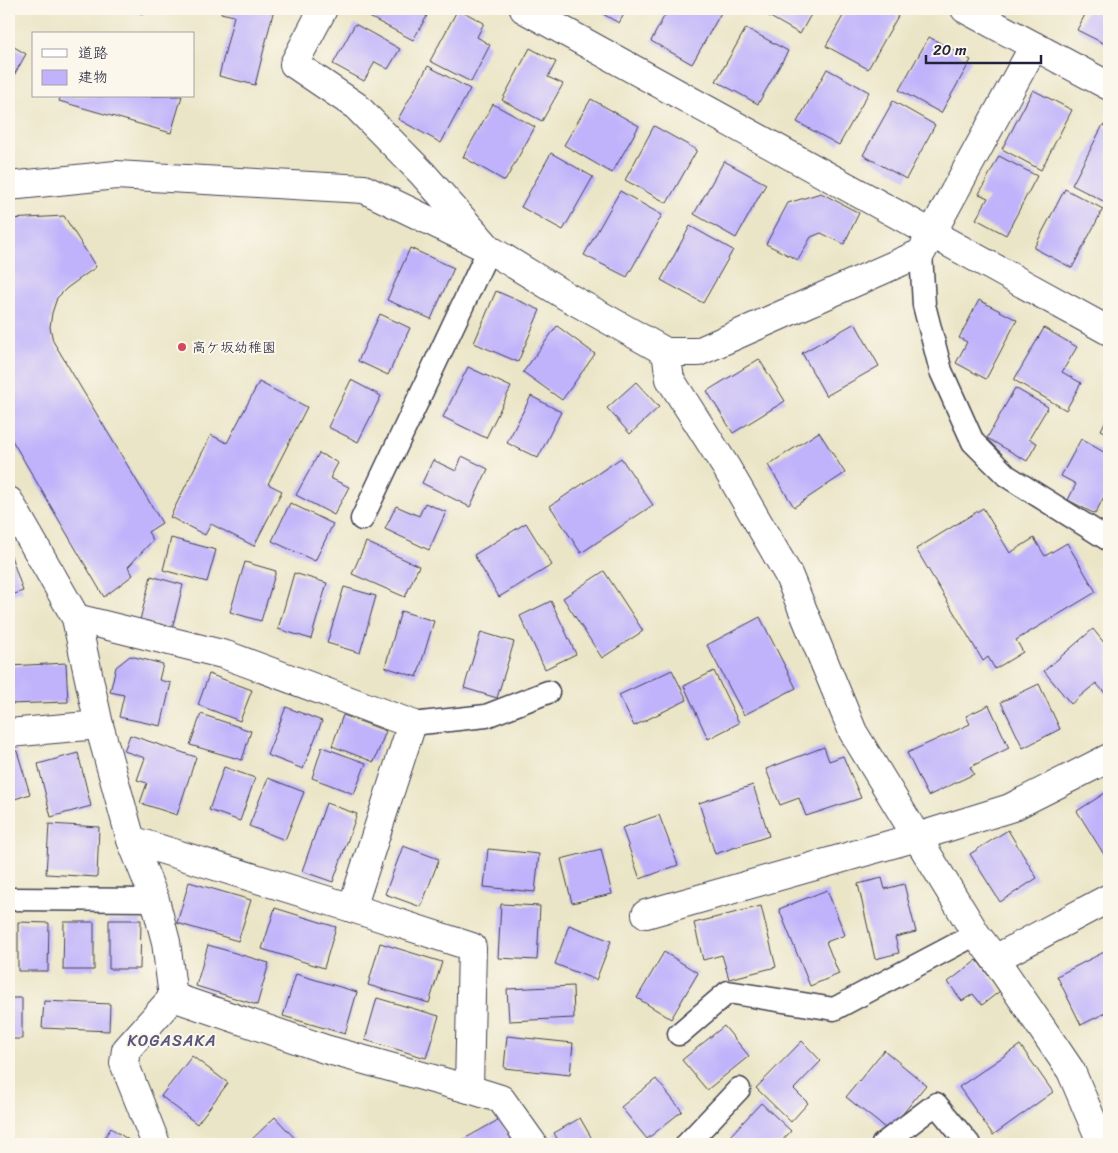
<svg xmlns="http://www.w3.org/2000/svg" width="1118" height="1153" viewBox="0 0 1118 1153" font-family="Sriracha,'Klee One',sans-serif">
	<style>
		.building { fill: #c0b3fb }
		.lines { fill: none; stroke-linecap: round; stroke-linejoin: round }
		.service-casing { stroke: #403f50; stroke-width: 25 }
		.minor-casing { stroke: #403f50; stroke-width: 30 }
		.tertiary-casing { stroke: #403f50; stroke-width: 30 }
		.service { stroke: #fff; stroke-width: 22 }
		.minor { stroke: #fff; stroke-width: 28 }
		.tertiary { stroke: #fff; stroke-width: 28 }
		.poi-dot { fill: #d1495b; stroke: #fbf7ec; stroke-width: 2 }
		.labels { text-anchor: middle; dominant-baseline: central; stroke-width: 4; stroke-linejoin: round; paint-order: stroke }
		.poi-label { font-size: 14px; fill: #22223b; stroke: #fbf7ec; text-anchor: start }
		.quarter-label { font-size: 16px; letter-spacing: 1px; fill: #59557e; stroke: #fbf7ec }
	</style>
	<rect width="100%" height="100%" fill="#fbf7ec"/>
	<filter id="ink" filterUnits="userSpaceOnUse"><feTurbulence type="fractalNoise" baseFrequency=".02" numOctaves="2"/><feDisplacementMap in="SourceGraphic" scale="10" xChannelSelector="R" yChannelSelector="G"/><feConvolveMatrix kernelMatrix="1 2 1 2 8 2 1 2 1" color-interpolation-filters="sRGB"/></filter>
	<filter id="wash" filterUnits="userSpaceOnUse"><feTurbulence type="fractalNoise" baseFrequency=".0096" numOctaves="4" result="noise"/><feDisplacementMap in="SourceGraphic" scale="20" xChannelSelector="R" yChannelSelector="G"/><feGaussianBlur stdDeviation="1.12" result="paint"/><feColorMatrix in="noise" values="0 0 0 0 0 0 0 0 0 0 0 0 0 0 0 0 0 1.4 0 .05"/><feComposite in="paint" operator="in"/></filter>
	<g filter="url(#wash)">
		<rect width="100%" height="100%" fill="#ebe5c7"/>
		<g id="blocks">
			<g class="building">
				<polygon points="127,9 146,9 144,14"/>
				<polygon points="222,9 274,9 255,85 219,76 234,16 221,13"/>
				<polygon points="362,9 423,9 420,13 427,16 413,40 360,12"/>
				<polygon points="458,9 484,23 477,37 490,45 471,82 430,61"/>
				<polygon points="594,9 627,9 619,23"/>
				<polygon points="668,9 719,9 722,11 692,64 651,41"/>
				<polygon points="759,9 814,9 800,34 758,10"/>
				<polygon points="847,9 885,9 898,16 868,69 826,46"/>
				<polygon points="1088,9 1109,9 1109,46 1077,30"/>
				<polygon points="355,24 400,49 388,69 375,62 364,81 333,64"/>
				<polygon points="746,28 788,51 758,104 716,81"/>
				<polygon points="929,37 971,60 941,113 899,90"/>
				<polygon points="9,44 26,54 9,84"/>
				<polygon points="530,48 556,62 548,77 563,84 542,121 502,100"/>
				<polygon points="428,66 470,89 441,143 398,119"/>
				<polygon points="827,69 869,92 839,145 797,122"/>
				<polygon points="1033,90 1072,110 1041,170 1002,149"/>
				<polygon points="61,96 182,96 171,133 59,101"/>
				<polygon points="591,99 639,126 612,173 564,145"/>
				<polygon points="893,101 935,125 906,179 863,155"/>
				<polygon points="493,104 535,127 505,181 463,157"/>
				<polygon points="1103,125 1109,129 1109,204 1072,185"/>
				<polygon points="654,126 697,150 667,203 625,180"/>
				<polygon points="551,153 593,177 563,230 521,207"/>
				<polygon points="999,156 1037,176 1006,235 976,219 988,198 979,194"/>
				<polygon points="724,161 766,184 736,238 694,214"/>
				<polygon points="1065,189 1103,209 1072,268 1034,248"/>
				<polygon points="620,191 662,215 627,277 584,255"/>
				<polygon points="821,193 859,213 844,244 821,233 811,237 798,260 766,244 788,203"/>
				<polygon points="64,216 96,267 67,288 57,298 52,313 50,327 53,341 162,523 148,532 153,540 128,567 133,575 104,597 9,435 9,219"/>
				<polygon points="690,226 733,250 703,303 661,280"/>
				<polygon points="410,248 454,268 431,319 387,300"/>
				<polygon points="496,291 540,310 518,362 474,343"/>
				<polygon points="979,300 1017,320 986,379 956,363 967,342 959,338"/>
				<polygon points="380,314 410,328 388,375 358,361"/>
				<polygon points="855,323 879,366 826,396 802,353"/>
				<polygon points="557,326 595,354 562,400 523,372"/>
				<polygon points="1044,328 1077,347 1062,372 1081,383 1066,410 1014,380"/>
				<polygon points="759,359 785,401 733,433 707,391"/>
				<polygon points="468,367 511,387 486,438 443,417"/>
				<polygon points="351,380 381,396 358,442 328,427"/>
				<polygon points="259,382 307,407 268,484 282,491 254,546 211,524 205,535 170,517 211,435 227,443"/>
				<polygon points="636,382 659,407 630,434 607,408"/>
				<polygon points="1015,388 1048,407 1029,439 1037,443 1027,461 987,438"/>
				<polygon points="531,396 561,412 538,458 507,443"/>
				<polygon points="1109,414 1109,434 1101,430"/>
				<polygon points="819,432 845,473 794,507 768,465"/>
				<polygon points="1081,439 1109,455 1109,487 1095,514 1068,500 1076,484 1061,476"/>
				<polygon points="319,453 338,463 330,478 349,487 334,515 296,495"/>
				<polygon points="462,456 488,469 470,507 422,483 433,460 456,471"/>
				<polygon points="621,458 653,505 581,553 550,506"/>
				<polygon points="290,503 333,524 315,561 272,541"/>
				<polygon points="425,503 446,512 429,550 385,529 396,506 419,516"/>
				<polygon points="983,508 1010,553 1034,538 1045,556 1067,543 1096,592 1016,640 1023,652 995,669 988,657 983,661 916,549"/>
				<polygon points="526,523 552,565 499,597 474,555"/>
				<polygon points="171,538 216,550 207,582 163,570"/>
				<polygon points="366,542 419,566 405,597 352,574"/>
				<polygon points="9,550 23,591 9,596"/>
				<polygon points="245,562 276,571 261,621 230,612"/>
				<polygon points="604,571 643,631 602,658 563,598"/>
				<polygon points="294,573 327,583 311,639 278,629"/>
				<polygon points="151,576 183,585 172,629 140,620"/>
				<polygon points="344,587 376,596 360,653 327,643"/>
				<polygon points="551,601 576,654 545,669 520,616"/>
				<polygon points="401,611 434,621 417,677 385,667"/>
				<polygon points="760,617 796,688 744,715 707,645"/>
				<polygon points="1093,629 1109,649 1109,698 1096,683 1071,704 1044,671"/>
				<polygon points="481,632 514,642 497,698 464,688"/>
				<polygon points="130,656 163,664 159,680 171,683 161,726 119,717 124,695 110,692 116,667"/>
				<polygon points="66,663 68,702 9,704 9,666"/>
				<polygon points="672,670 687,700 634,726 619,695"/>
				<polygon points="714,671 739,723 708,739 684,686"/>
				<polygon points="209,674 252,690 240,721 198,705"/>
				<polygon points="1039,684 1060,729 1023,748 1001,702"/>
				<polygon points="989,705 1009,748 970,767 974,774 928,796 907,753 970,724 966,716"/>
				<polygon points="286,707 322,721 303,769 267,755"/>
				<polygon points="201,714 251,731 242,760 190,745"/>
				<polygon points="343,715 386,731 374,762 332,746"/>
				<polygon points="130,735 196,757 177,815 140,803 147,783 137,780 145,758 124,751"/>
				<polygon points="322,747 366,763 354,794 312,778"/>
				<polygon points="824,747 829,761 843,756 861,798 806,816 799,798 780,805 766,769"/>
				<polygon points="17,751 30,794 9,801 9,753"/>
				<polygon points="78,753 91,806 51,817 38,764"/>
				<polygon points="224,767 255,778 240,821 209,810"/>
				<polygon points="268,778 304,792 285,840 249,826"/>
				<polygon points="753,785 769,836 715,854 699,803"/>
				<polygon points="1105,793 1109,800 1109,854 1105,856 1077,811"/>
				<polygon points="326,803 357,814 333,882 302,871"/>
				<polygon points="659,815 678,865 640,879 622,828"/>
				<polygon points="49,824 99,827 97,877 46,874"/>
				<polygon points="1008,830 1037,878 1000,902 970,854"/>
				<polygon points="403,846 439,859 421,907 385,894"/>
				<polygon points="488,849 539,854 535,892 484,887"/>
				<polygon points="601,849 612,894 572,903 561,859"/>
				<polygon points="882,878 885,889 904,884 916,932 895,937 899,953 875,959 858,884"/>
				<polygon points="189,882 251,900 238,941 177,923"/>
				<polygon points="827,890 845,935 826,942 839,974 810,986 779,909"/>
				<polygon points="501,904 540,906 537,960 498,958"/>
				<polygon points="761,906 776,967 729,979 722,955 703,960 694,923"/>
				<polygon points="275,908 336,927 324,968 262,949"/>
				<polygon points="109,920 141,920 140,969 109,969"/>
				<polygon points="18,922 49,923 48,971 18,971"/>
				<polygon points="64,922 94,922 94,970 63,970"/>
				<polygon points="569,925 611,941 596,980 555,964"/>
				<polygon points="380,943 442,962 429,1003 368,985"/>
				<polygon points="208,945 269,963 257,1005 196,986"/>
				<polygon points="1108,950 1109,952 1109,1011 1081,1025 1057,976"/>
				<polygon points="664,952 698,973 671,1019 637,998"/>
				<polygon points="977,960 1000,991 982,1005 973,994 962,1001 948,982"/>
				<polygon points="296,974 357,992 345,1034 283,1016"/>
				<polygon points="573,986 574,1018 509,1021 507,989"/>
				<rect x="9" y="998" width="13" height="41"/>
				<polygon points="377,998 439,1016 426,1058 365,1040"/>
				<polygon points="44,1001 110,1004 109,1031 42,1028"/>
				<polygon points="724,1026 749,1056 707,1090 682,1060"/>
				<polygon points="507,1036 573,1043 570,1075 504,1068"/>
				<polygon points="802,1041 821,1061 794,1089 808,1103 791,1122 756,1088"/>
				<polygon points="1020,1045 1053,1092 993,1135 959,1087"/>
				<polygon points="884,1050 926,1085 889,1131 846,1097"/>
				<polygon points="192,1056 228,1083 197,1124 161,1096"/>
				<polygon points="656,1079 682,1111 647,1139 621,1107"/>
				<polygon points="761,1103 791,1131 779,1144 739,1144 730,1136"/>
				<polygon points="275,1117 300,1144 247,1144"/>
				<polygon points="580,1118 595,1144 560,1144 554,1133"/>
				<polygon points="500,1119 514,1144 467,1144 464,1139"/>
				<polygon points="111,1128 130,1141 127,1144 100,1144"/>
			</g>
		</g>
	</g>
	<g filter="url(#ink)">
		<use href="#blocks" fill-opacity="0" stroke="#403f50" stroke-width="1"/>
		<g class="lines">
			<defs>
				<g id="service">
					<polyline points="921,253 924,305 941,371 973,442 1007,476 1109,540"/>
					<polyline points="362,519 489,249"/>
					<polyline points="412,724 486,716 548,692"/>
					<polyline points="9,899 155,900"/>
					<polyline points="679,1034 728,992 834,1009 976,934"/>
					<polyline points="687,1144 739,1089"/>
					<polyline points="883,1144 936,1104 969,1144"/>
				</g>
				<g id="minor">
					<polyline points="323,9 294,64 356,106 422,173 489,249 566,296 666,352 670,379 726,467 788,574 853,732 976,934 995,959 1071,1071 1102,1144"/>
					<polyline points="524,9 1109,331"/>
					<polyline points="9,186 116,175 364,189 478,244"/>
					<polyline points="666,352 698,352 921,253 1034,46"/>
					<polyline points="9,501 76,618 99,725 131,840 155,900 166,942 173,997 325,1049 469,1089"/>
					<polyline points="76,618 226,655 412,724 352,908"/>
					<polyline points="9,733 99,725"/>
					<polyline points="131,840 352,908 472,947 469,1089 501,1099 533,1144"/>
					<polyline points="646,914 917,837 1010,808 1109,758"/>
					<polyline points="995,959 1109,898"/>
					<polyline points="156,1144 124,1063 126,1050 173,997"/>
				</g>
				<polyline id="tertiary" points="965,9 1109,86"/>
			</defs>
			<use href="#service" class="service-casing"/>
			<use href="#minor" class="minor-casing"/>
			<use href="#tertiary" class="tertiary-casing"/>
			<use href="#service" class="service"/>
			<use href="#minor" class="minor"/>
			<use href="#tertiary" class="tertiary"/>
		</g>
	</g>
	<circle class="poi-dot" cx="182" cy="347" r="5"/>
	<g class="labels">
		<g class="poi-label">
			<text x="192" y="347">高ケ坂幼稚園</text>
		</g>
		<g class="quarter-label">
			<text x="172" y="1040">KOGASAKA</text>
		</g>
	</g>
	<rect width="1118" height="1153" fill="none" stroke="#fbf7ec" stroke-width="30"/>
	<rect x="32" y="32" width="162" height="65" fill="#fbf7ec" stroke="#a4a2a5"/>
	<rect x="42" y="49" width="25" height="8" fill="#ffffff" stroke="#a4a2a5"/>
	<text x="78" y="58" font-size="15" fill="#22223b">道路</text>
	<rect x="42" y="70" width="25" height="15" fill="#c0b3fb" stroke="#a4a2a5"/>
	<text x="78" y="82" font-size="15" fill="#22223b">建物</text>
	<path d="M926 55v8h115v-8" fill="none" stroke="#22223b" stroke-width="2.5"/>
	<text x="933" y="55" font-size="15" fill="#22223b" stroke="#fbf7ec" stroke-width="4" paint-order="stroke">20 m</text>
</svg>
